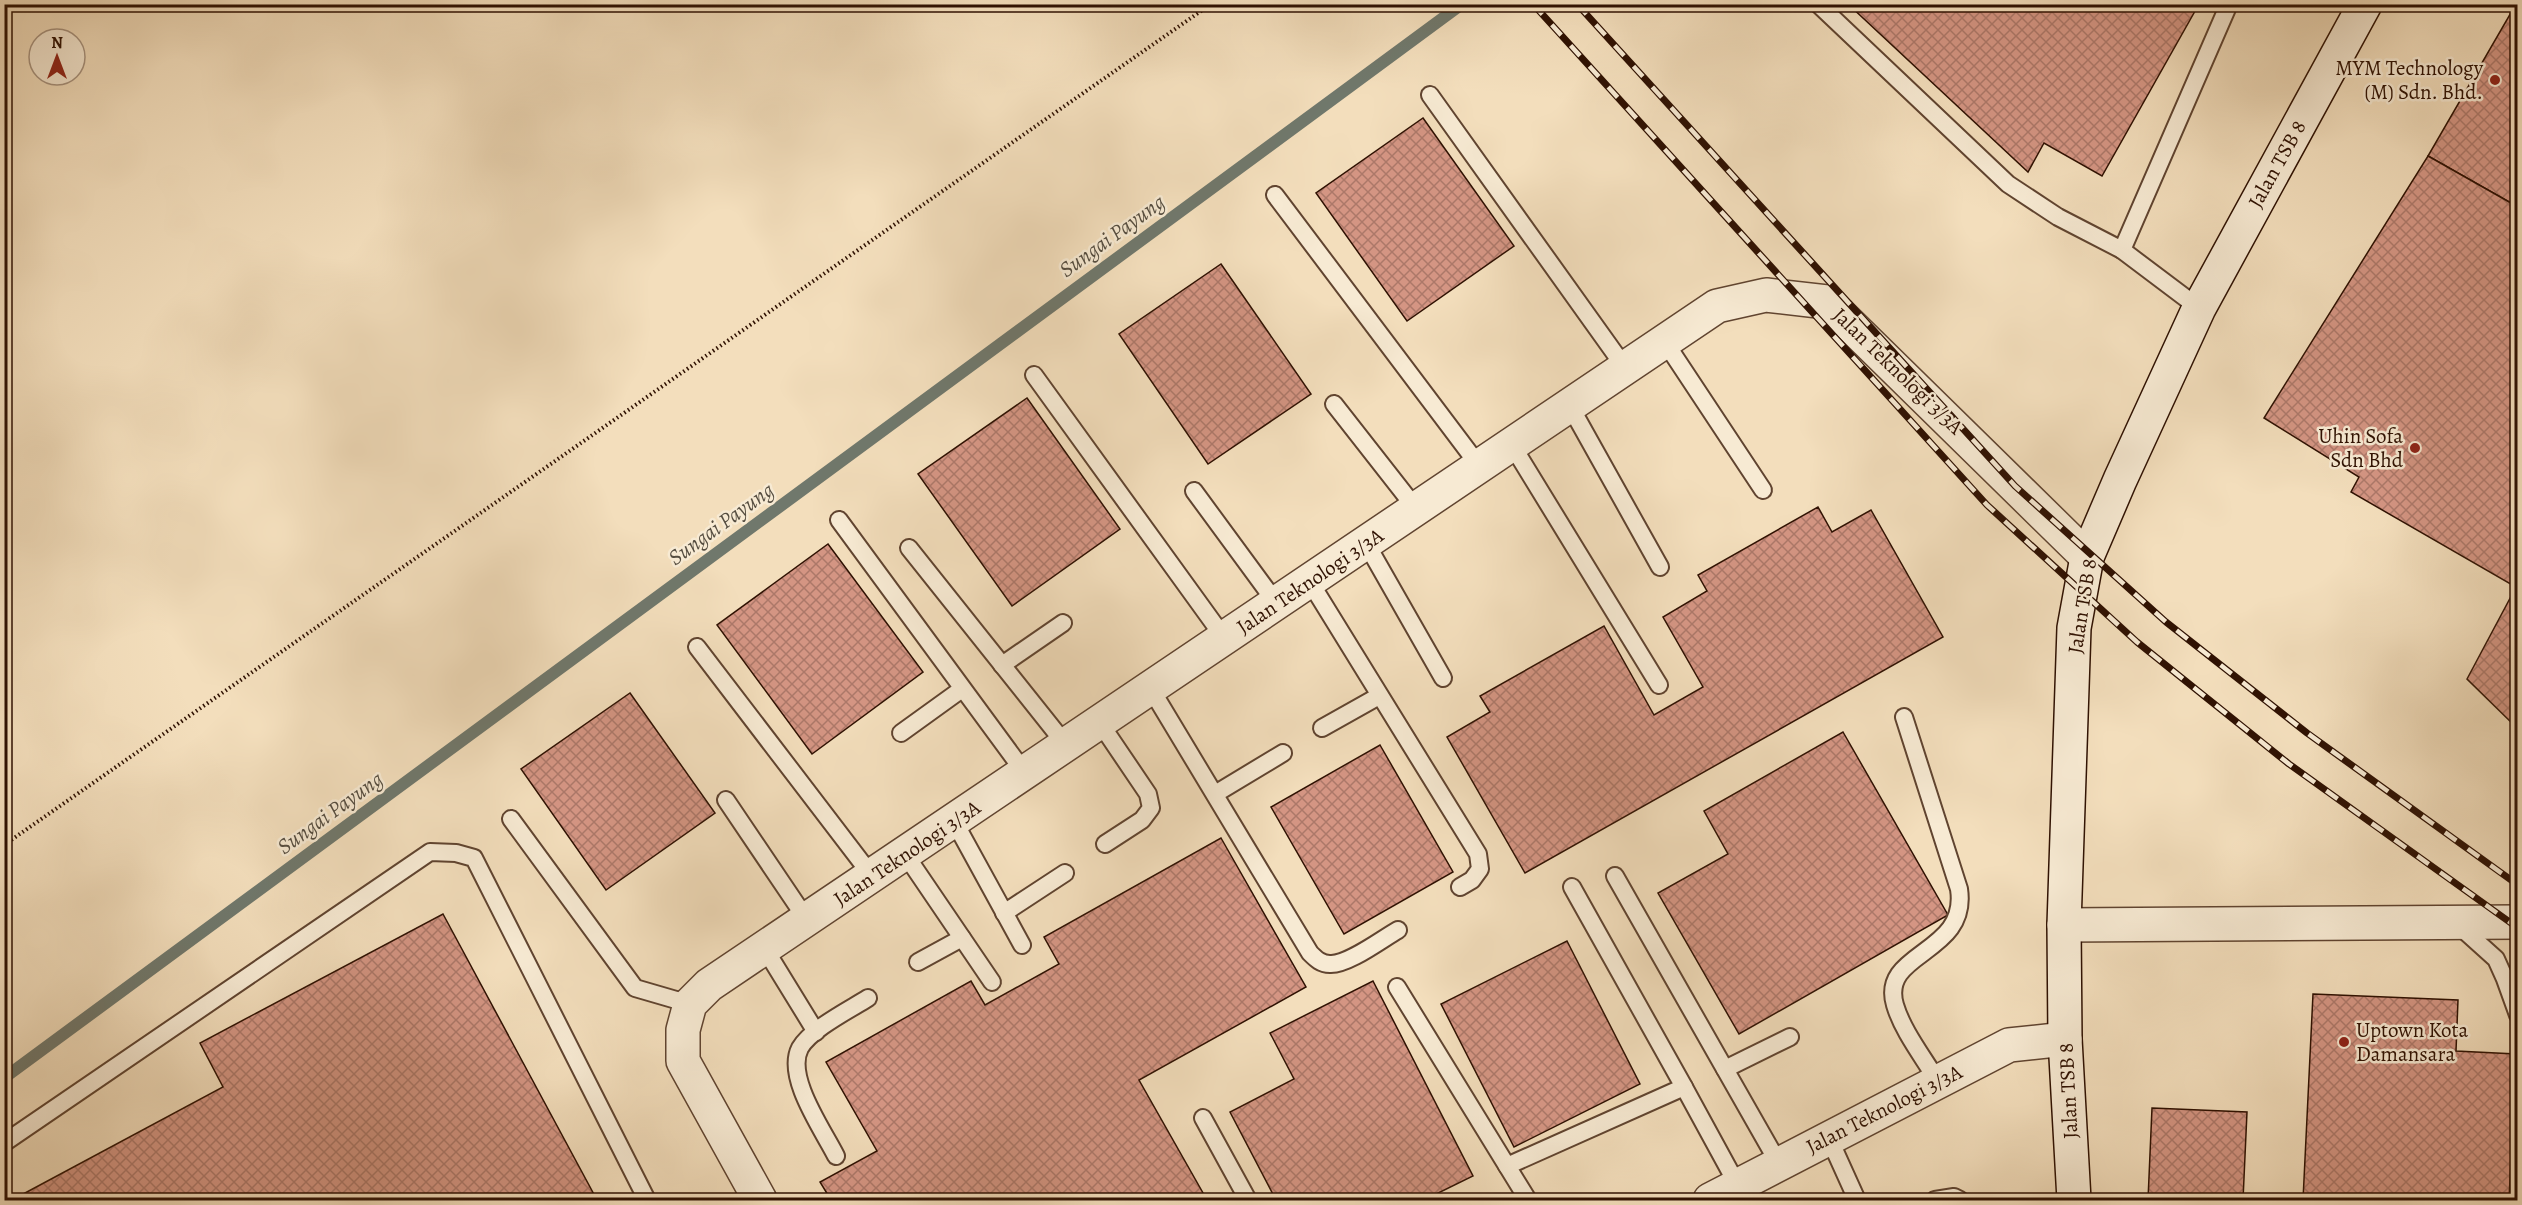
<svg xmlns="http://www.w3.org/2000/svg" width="2522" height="1205" viewBox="0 0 2522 1205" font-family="Alegreya,serif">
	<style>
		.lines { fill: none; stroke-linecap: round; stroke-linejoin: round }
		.stream { stroke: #70786c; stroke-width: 12 }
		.building { fill: url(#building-cross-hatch); stroke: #2f1102; stroke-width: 1.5 }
		.lane-casing { stroke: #604430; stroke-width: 20 }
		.street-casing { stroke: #604430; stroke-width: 36 }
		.secondary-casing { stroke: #2f1102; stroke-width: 36 }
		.path { stroke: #2f1102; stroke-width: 4; stroke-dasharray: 1.5 3; stroke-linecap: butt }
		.lane { stroke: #f7ead3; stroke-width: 16 }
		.street { stroke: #f7ead3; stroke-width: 33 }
		.secondary { stroke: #f7ead3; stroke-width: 33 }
		.rail-casing { stroke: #2f1102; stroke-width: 7 }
		.rail { stroke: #f7ead3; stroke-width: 4.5; stroke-dasharray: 14; stroke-linecap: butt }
		.poi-dot { fill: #8f2418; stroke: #f7ead3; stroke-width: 2 }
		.labels { text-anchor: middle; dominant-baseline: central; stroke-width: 5; stroke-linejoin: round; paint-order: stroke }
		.poi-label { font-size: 21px; fill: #2f1102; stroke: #f7ead3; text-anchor: end }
		.street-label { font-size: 21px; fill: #2f1102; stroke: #f7ead3 }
		.water-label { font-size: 22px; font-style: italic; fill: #554d40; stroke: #f7ead3 }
	</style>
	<defs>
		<pattern id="building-cross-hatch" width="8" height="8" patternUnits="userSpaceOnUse" patternTransform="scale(1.5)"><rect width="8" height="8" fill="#d49583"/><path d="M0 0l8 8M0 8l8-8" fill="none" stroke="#ac7869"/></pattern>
	</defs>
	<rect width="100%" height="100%" fill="#f3debc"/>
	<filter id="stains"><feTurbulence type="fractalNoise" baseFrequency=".00333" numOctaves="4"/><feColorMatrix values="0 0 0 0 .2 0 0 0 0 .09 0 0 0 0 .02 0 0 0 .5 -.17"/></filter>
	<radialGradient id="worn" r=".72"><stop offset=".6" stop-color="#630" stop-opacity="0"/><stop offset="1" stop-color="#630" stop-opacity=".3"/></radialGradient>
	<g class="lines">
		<polyline class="stream" points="4,1078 1462,4"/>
	</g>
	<g class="building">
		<polygon points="1848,4 2199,4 2102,176 2044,143 2028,172"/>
		<polygon points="2516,4 2518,4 2518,207 2428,156"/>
		<polygon points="1423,118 1514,246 1407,321 1316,193"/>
		<polygon points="2428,156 2518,207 2518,729 2467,679 2516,587 2351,492 2359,477 2264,418"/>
		<polygon points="1221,264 1311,394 1208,464 1119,334"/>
		<polygon points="1027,398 1120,529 1012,606 918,474"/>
		<polygon points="1818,507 1832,532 1871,510 1943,637 1525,873 1447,737 1490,712 1480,696 1604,626 1654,715 1703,687 1663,617 1707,591 1698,575"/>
		<polygon points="828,544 923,672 812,754 717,625"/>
		<polygon points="630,693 715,813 606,890 521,769"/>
		<polygon points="1843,732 1948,915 1739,1034 1658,893 1728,854 1704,811"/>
		<polygon points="1380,745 1453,872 1344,934 1271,807"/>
		<polygon points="1221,838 1306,987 1139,1080 1207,1200 831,1200 820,1182 877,1151 826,1062 971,981 985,1005 1059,964 1044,937"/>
		<polygon points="443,914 597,1200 12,1200 223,1087 200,1043"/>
		<polygon points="1567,941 1640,1084 1514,1147 1441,1004"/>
		<polygon points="1373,981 1473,1176 1424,1200 1276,1200 1230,1112 1294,1079 1270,1033"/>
		<polygon points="2313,994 2458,1000 2456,1051 2516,1054 2509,1200 2303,1200"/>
		<polygon points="2152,1108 2247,1112 2243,1200 2148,1200"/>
	</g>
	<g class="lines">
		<defs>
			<g id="lane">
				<polyline points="1818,4 2008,184 2058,217 2122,250 2229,4"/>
				<polyline points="1430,95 1626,369"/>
				<polyline points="1275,195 1480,467"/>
				<polyline points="2122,250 2199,308"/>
				<polyline points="1665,342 1763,490"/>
				<polyline points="1034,375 1225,639"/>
				<polyline points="1334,404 1417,510"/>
				<polyline points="1570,406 1660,567"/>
				<polyline points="1512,445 1659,685"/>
				<polyline points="1194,491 1277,604"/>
				<polyline points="839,520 1025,773"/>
				<polyline points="1366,543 1443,678"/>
				<polyline points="909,548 1066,745"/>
				<polyline points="1310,582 1478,854 1480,869 1472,880 1460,887"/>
				<polyline points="697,647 872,876"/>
				<polyline points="1002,665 1063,623"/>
				<path d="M1151,689L1310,953C1316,959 1321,964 1330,964C1348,965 1382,939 1398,930"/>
				<path d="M1904,717L1959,889C1969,955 1879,951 1895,1005C1903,1032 1924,1058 1938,1082"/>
				<polyline points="1100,723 1148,794 1151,808 1142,820 1105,844"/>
				<polyline points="1322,728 1379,696"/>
				<polyline points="901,733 962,689"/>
				<polyline points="1215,794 1283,753"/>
				<polyline points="726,800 807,920"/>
				<polyline points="511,819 635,988 690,1004"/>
				<polyline points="954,821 1022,945"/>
				<polyline points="905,854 992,982"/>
				<polyline points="1615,876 1779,1164"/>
				<polyline points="1004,913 1065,873"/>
				<polyline points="2456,923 2496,959 2505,979 2518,1015"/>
				<polyline points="765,949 816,1032"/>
				<polyline points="918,962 962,938"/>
				<polyline points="1397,987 1528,1200"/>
				<polyline points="1725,1069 1790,1037"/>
				<polyline points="1684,1087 1738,1186"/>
				<polyline points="1203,1118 1248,1200"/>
				<polyline points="1829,1138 1857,1200"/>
				<polyline points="4,1143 430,852 456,853 474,858 647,1200"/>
				<path d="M836,1156C823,1130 785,1077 800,1048C811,1029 849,1010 868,998"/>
				<polyline points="1507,1166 1684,1087 1572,887"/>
				<polyline points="1935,1200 1954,1197 1960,1200"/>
			</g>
			<g id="street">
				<polyline points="2064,925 2518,922"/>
				<polyline points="760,1200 683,1061 683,1030 690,1004 709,985 1717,306 1766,295 1827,302 2087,557"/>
				<polyline points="1710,1200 2009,1045 2065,1039"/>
			</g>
			<polyline id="secondary" points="2074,1200 2065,1039 2064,925 2074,628 2087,557 2120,480 2199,308 2365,4"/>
		</defs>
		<use href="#lane" class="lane-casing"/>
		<use href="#street" class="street-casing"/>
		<use href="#secondary" class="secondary-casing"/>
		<polyline class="path" points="4,845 1211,4"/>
		<use href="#lane" class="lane"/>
		<use href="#street" class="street"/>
		<use href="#secondary" class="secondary"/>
		<defs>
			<g id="rail">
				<polyline points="1533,4 1987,505 2137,642 2289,764 2518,928"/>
				<polyline points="1577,4 2015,486 2166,622 2307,733 2518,885"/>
			</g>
		</defs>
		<use href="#rail" class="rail-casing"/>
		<use href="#rail" class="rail"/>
	</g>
	<g class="poi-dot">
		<circle cx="2495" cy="80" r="6"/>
		<circle cx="2415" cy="448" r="6"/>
		<circle cx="2344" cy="1042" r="6"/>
	</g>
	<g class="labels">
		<g class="poi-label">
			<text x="2483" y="68">MYM Technology<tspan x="2483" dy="24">(M) Sdn. Bhd.</tspan></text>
			<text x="2403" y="436">Uhin Sofa<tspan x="2403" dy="24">Sdn Bhd</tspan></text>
			<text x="2356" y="1030" text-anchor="start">Uptown Kota<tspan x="2356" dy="24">Damansara</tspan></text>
		</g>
		<g class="street-label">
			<text transform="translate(2277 164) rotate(-61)">Jalan TSB 8</text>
			<text transform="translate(1898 371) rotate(44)">Jalan Teknologi 3/3A</text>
			<text transform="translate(1310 581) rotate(-34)">Jalan Teknologi 3/3A</text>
			<text transform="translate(2082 606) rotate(-81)">Jalan TSB 8</text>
			<text transform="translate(907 853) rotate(-34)">Jalan Teknologi 3/3A</text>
			<text transform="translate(2068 1091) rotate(-93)">Jalan TSB 8</text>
			<text transform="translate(1884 1109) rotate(-27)">Jalan Teknologi 3/3A</text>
		</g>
		<g class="water-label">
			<text transform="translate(1112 236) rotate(-36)">Sungai Payung</text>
			<text transform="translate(721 524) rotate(-36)">Sungai Payung</text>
			<text transform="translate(330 813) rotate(-36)">Sungai Payung</text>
		</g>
	</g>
	<rect width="2522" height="1205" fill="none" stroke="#f3debc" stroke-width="24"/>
	<rect x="6" y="6" width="2510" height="1193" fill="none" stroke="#2f1102" stroke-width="3"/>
	<rect x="12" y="12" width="2498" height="1181" fill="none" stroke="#2f1102" stroke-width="1.5"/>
	<g transform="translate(57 57)"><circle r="28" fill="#f7ead3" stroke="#a7937f" stroke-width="1.5"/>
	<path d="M0-4.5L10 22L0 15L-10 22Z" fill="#8f2418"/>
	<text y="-9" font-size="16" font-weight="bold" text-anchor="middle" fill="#2f1102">N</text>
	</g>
	<rect width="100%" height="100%" filter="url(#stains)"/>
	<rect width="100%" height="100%" fill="url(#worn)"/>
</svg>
